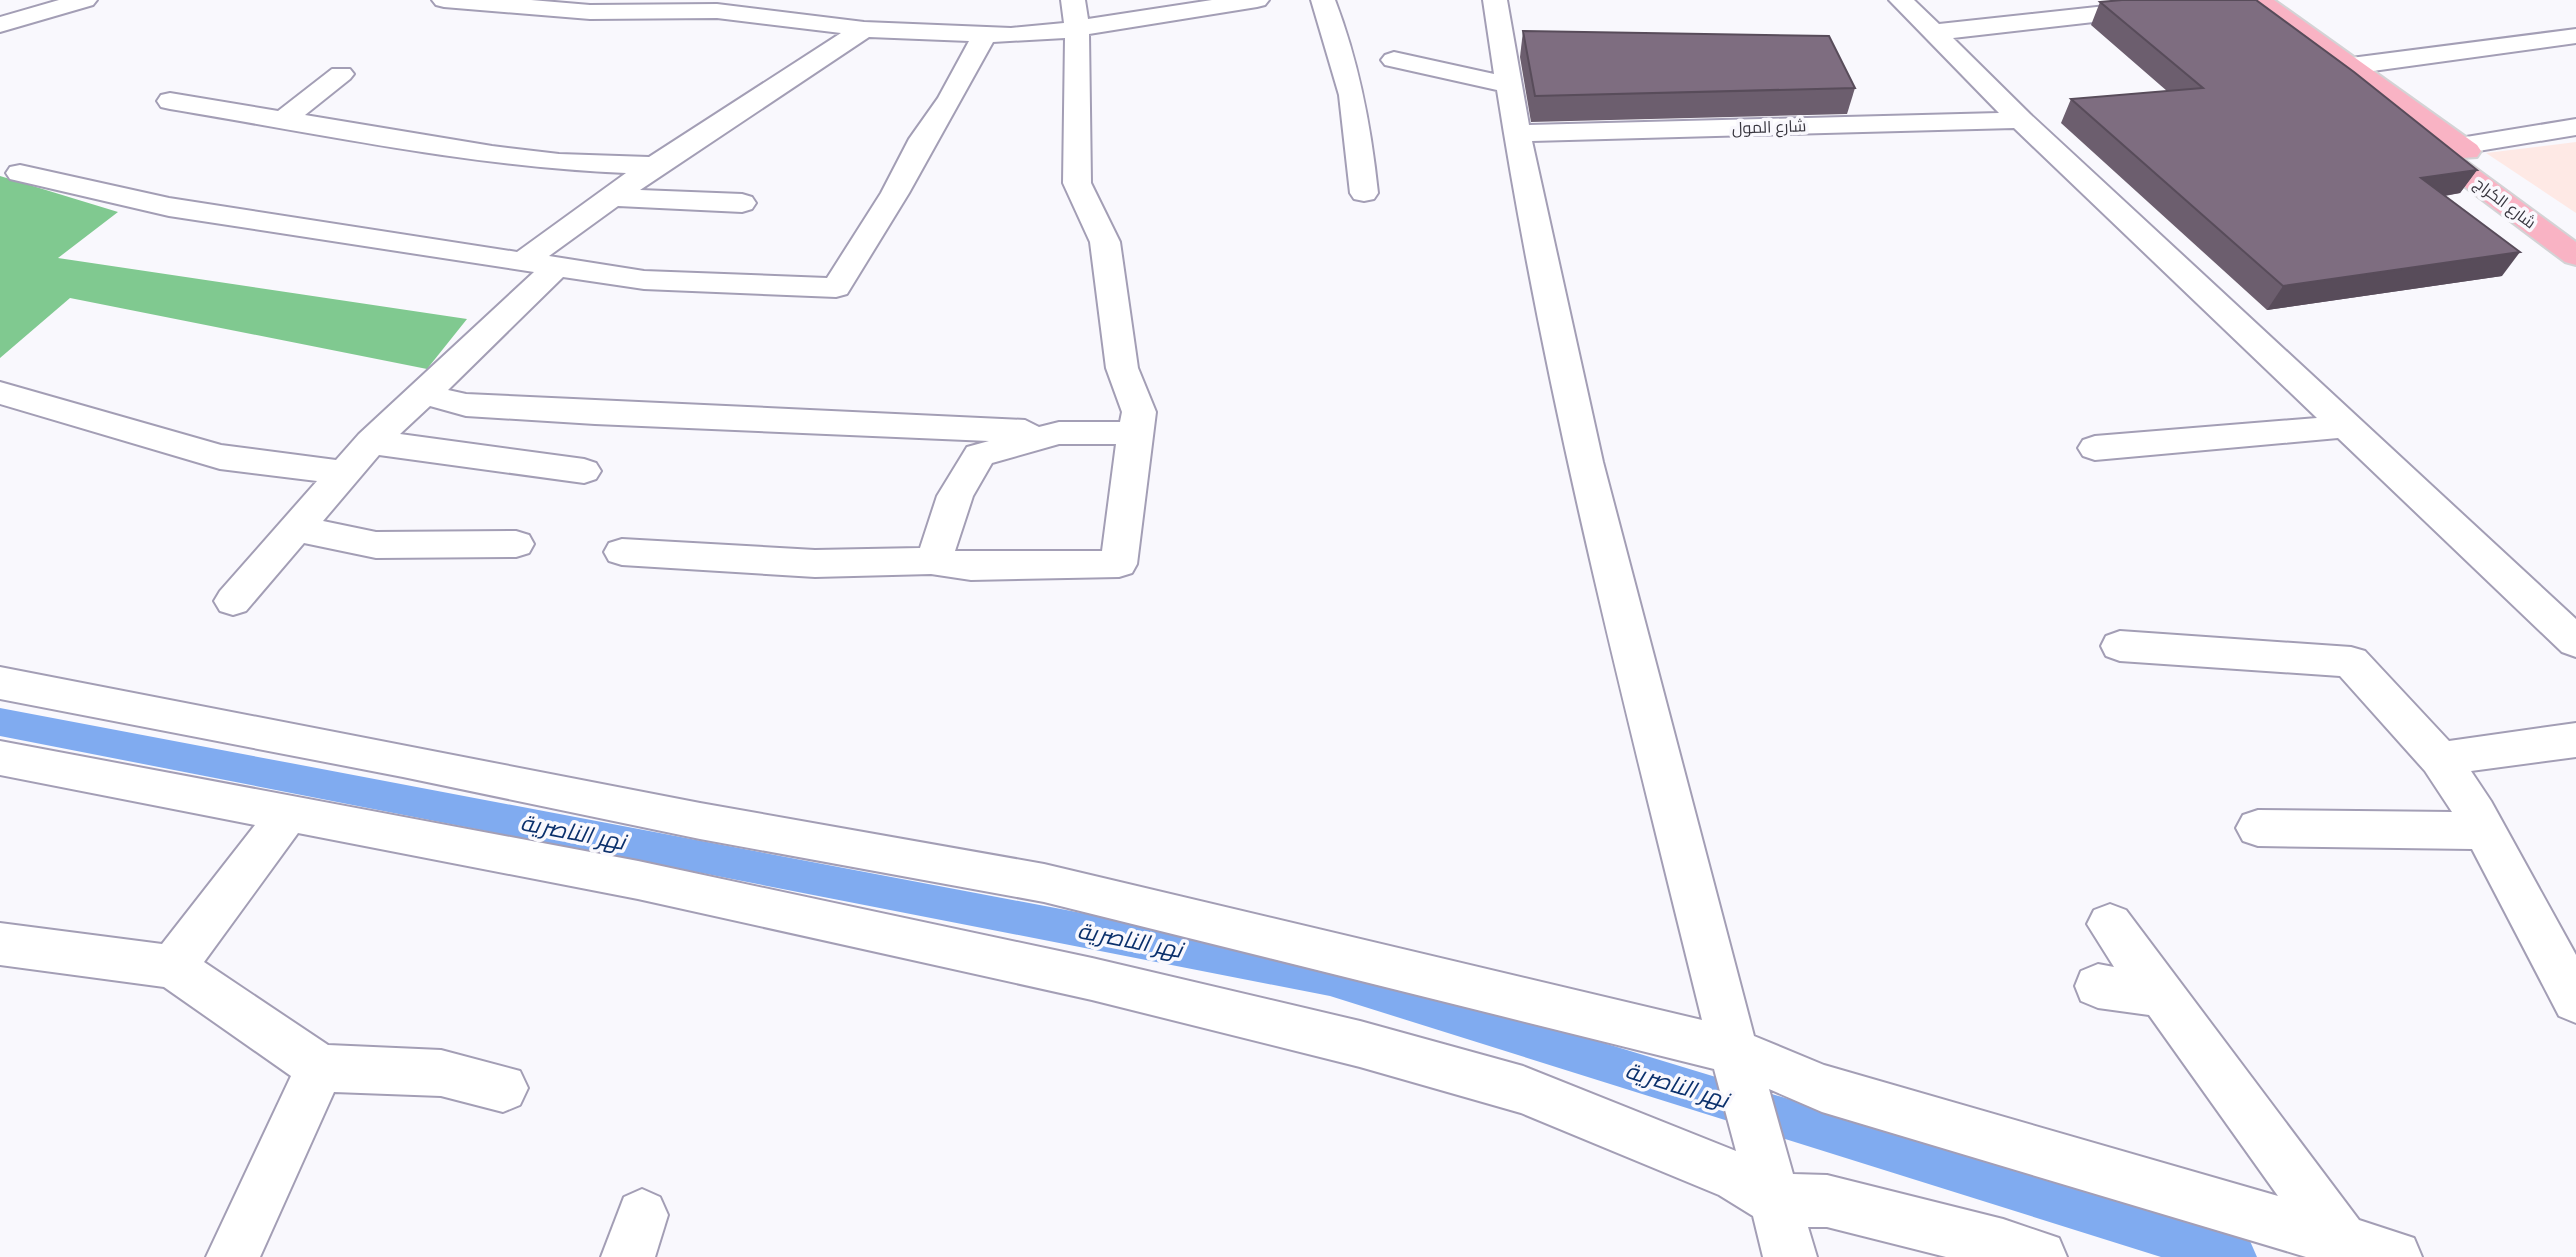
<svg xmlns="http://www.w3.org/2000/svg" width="2576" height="1257" viewBox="0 0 2576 1257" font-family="Figtree,Cairo,sans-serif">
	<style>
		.industrial { fill: #fee9e5 }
		.forest { fill: #80c990 }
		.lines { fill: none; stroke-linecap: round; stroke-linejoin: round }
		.canal { fill: #80abf0; fill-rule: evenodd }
		.minor-casing { stroke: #a39eb5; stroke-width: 4 }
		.major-casing { stroke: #d3d3d5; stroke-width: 4 }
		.minor { fill: #fff; fill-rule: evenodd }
		.major { fill: #f9b3c4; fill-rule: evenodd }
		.wall { fill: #6c5e6e }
		.shaded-wall { fill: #584c5a }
		.building { fill: #7e6d80; stroke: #584c5a; stroke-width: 2 }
		.labels { text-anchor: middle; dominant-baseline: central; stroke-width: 7; stroke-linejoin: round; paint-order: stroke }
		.far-street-label { font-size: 16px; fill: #38363f; stroke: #f9f8fd }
		.near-water-label { font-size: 23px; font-style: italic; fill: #0b306c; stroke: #f9f8fd }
	</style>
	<rect width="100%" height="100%" fill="#f9f8fd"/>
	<polygon class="industrial" points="2576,142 2576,213 2486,153"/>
	<polygon class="forest" points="0,176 118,212 58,258 467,319 427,369 70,298 0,358"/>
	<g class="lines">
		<polygon class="canal" points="0,708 1330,960 2234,1234 2250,1241 2257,1257 2161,1257 1330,996 0,736"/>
		<defs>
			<g id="minor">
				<polygon points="59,0 97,0 93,5 0,32 0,17"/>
				<path d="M432,0H531L590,5L717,4L864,22L1011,28L1064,23L1061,0H1085L1088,19L1212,0H1269L1265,5L1257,7L1089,34L1091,183L1120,242L1138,368L1156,412L1137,564L1132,573L1119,577L971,580L931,574L815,577L622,565L609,561L604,552L609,543L622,539L815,550L920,548L937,496L967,447L989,441L595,424L466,416L430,406L400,434L584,459L596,463L601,471L596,479L584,483L379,455L323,521L376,532L516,531L529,535L534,544L529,553L516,557L376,558L304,543L246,611L233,615L220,611L214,601L220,591L317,481L220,469L0,404V382L221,445L336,460L359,434L534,272L169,216L10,179L6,173L10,167L20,165L169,198L517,252L626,173C473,167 321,134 170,109L161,107L157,101L161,95L170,93L278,111L332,69H350L354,74L350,79L305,115L492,146L559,154L649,157L841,33L717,18L590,19L444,7L436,5ZM869,37L969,41L938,98L909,139L881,193L827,278L644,271L549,256L618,206L742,212L752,209L756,203L752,197L742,194L640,190ZM1065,38L1063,183L1090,242L1106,368L1122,412L1120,422H1059L1039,427L1025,420L466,394L448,390L563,277L644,289L836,297L847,294L909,193L993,42ZM1059,444H1116L1102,551H955L973,496L992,463Z"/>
				<path d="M1311,0H1335C1359,63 1371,126 1378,193L1374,199L1364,201L1354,199L1350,193L1339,95Z"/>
				<path d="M1483,0H1507L1529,125L1999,113L1889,0H1914L1939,24L2161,0H2238L2234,5L2226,7L1953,38L2030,114L2576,619V657L2562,652L2338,438L2095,460L2083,456L2078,448L2083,440L2095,436L2317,418L2014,128L1532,141L1603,462L1754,1036L1824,1065L2278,1196L2149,1015L2098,1008L2081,1001L2075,986L2081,971L2098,964L2114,967L2087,924L2094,910L2110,904L2126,910L2359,1220L2414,1238L2422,1257H2306L1822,1112L1769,1089L1793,1174L1827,1175L2003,1219L2059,1238L2067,1257H1946L1827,1227H1808L1817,1257H1763L1753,1216L1719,1195L1521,1113L1360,1067L1092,1000L638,899L298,833L204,962L328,1045L441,1050L520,1071L528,1088L520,1105L503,1112L441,1096L334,1092L260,1257H206L291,1076L164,987L0,965V923L162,944L255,825L0,775V741L638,861L1092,958L1360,1021L1523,1066L1736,1151L1714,1069L1044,902L700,839L403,777L0,699V667L700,803L1044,864L1702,1020C1626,712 1546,403 1497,90L1385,65L1381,60L1385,55L1394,52L1494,74Z"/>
				<polygon points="2576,29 2576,43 2351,74 2342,71 2338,66 2342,61 2351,58"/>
				<polygon points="2576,119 2576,135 2460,154 2450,152 2446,146 2450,140 2460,138"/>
				<polygon points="2120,631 2351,647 2365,651 2449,741 2576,723 2576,757 2471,771 2491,801 2576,955 2576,1023 2559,1016 2472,849 2258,846 2243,841 2236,828 2243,815 2258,810 2452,812 2425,771 2340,676 2120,661 2106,656 2101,646 2106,636"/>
				<polygon points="642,1189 660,1197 668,1215 655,1257 601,1257 624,1197"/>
			</g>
			<polygon id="major" points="2247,0 2274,0 2477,145 2481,151 2477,157 2462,158 2576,242 2576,265 2565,262 2420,153 2416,147 2420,141 2434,140"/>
		</defs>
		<use href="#minor" class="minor-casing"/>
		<use href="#major" class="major-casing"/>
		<use href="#minor" class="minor"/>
		<use href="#major" class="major"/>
	</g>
	<g class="wall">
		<polygon points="2100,2 2477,170 2460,193 2445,196 2502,276 2267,310 2061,123 2071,99 2167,91 2091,25"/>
		<polygon points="1523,31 1855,88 1847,114 1531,122 1520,57"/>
	</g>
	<g class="shaded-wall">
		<polygon points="2477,170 2460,193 2404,202 2421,178"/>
		<polygon points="2520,252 2502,276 2267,310 2283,286"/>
	</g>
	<g class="building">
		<polygon points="2122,0 2256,0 2354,72 2477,170 2421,178 2520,252 2283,286 2071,99 2203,88 2100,2"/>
		<polygon points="1523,31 1829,36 1855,88 1535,96"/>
	</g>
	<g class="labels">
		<g class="far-street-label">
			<text transform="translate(1769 127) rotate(-2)">شارع المول</text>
			<text transform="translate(2505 203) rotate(37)">شارع الكراج</text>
		</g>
		<g class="near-water-label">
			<text transform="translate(573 832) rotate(11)">نهر الناصرية</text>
			<text transform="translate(1130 940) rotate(11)">نهر الناصرية</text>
			<text transform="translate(1677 1085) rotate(17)">نهر الناصرية</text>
		</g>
	</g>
</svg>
